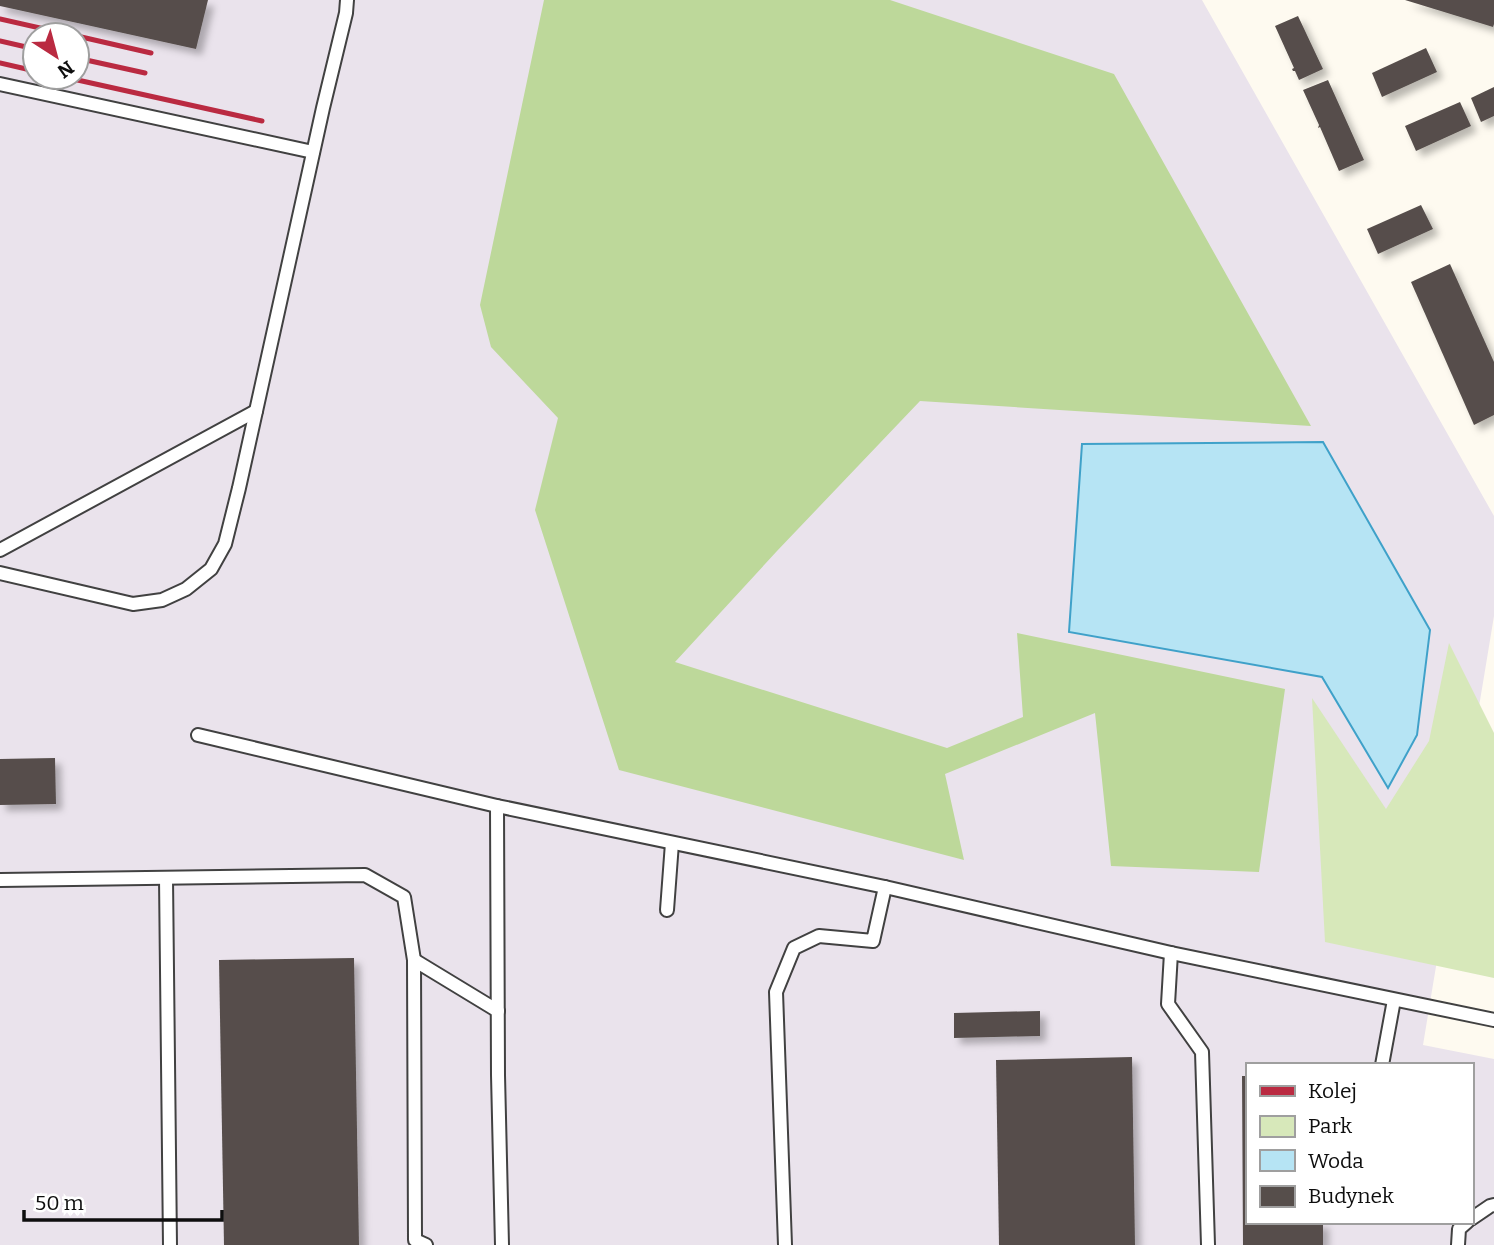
<svg xmlns="http://www.w3.org/2000/svg" width="1494" height="1245" viewBox="0 0 1494 1245" font-family="Bitter,serif">
	<style>
		.industrial { fill: #eae3ec; fill-rule: evenodd }
		.green { fill: #d7e8ba }
		.forest { fill: #bdd89a }
		.water { fill: #b6e4f4; stroke: #3fa1c9; stroke-width: 2 }
		.building { fill: #564e4b; filter: url(#shadow) }
		.lines { fill: none; stroke-linecap: round; stroke-linejoin: round }
		.service-casing { stroke: #414141; stroke-width: 16 }
		.service { stroke: #fff; stroke-width: 12 }
		.rail { stroke: #ba2a41; stroke-width: 5 }
	</style>
	<defs>
		<filter id="shadow"><feDropShadow dx="6" dy="6" stdDeviation="3.5" flood-color="#0004"/></filter>
	</defs>
	<rect width="100%" height="100%" fill="#fefaf0"/>
	<path class="industrial" d="M0,0H1202L1494,516V616L1423,1045L1494,1059V1245H0ZM35,35H77V77H35ZM1247,1065H1471V1222H1247Z"/>
	<polygon class="green" points="1449,643 1494,733 1494,978 1325,942 1312,698 1386,809 1429,741"/>
	<polygon class="forest" points="544,0 890,0 1114,74 1311,426 920,401 777,551 675,662 947,748 1023,717 1017,633 1285,689 1259,872 1111,866 1095,713 945,774 964,860 619,770 535,510 558,418 491,347 480,305"/>
	<polygon class="water" points="1323,442 1430,630 1417,735 1388,788 1322,677 1069,632 1082,444"/>
	<g class="building">
		<polygon points="0,0 208,0 196,49 0,6"/>
		<polygon points="1405,0 1494,0 1494,24 1493,27"/>
		<polygon points="1298,16 1323,69 1299,80 1295,71 1293,71 1292,69 1294,68 1275,26"/>
		<polygon points="1426,48 1437,72 1382,97 1372,73"/>
		<polygon points="1328,80 1364,160 1339,171 1320,127 1318,128 1319,125 1303,90"/>
		<polygon points="1494,87 1494,116 1481,122 1471,98"/>
		<polygon points="1460,102 1471,126 1416,151 1405,126"/>
		<polygon points="1421,205 1433,229 1378,254 1367,229"/>
		<polygon points="1450,264 1494,362 1494,415 1474,425 1411,282"/>
		<polygon points="55,758 56,804 0,805 0,759"/>
		<polygon points="354,958 359,1245 224,1245 219,960"/>
		<polygon points="1040,1011 1040,1036 954,1038 954,1013"/>
		<polygon points="1132,1057 1135,1245 999,1245 996,1060"/>
		<polygon points="1242,1076 1247,1076 1247,1222 1323,1222 1323,1245 1243,1245"/>
	</g>
	<g class="lines">
		<defs>
			<g id="service">
				<polyline points="0,84 313,152"/>
				<polyline points="0,550 256,411"/>
				<polyline points="0,573 133,604 162,600 186,589 211,569 225,544 239,488 323,108 346,13 347,0"/>
				<polyline points="198,735 497,806 885,887 1171,953 1494,1020"/>
				<polyline points="497,806 498,1075 502,1245"/>
				<polyline points="166,878 170,1245"/>
				<polyline points="0,880 365,875 404,897 414,960 415,1240 426,1245"/>
				<polyline points="667,910 672,843"/>
				<polyline points="1171,953 1168,1004 1202,1052 1208,1245"/>
				<polyline points="414,960 498,1011"/>
				<polyline points="1382,1065 1394,1000"/>
				<polyline points="1471,1219 1490,1206 1494,1205"/>
				<polyline points="785,1245 776,992 794,948 819,936 873,941 885,887"/>
				<polyline points="1458,1245 1459,1229 1467,1222"/>
			</g>
		</defs>
		<use href="#service" class="service-casing"/>
		<use href="#service" class="service"/>
		<g class="rail">
			<polyline points="0,19 71,35"/>
			<polyline points="77,36 151,53"/>
			<polyline points="0,41 35,49"/>
			<polyline points="77,58 145,73"/>
			<polyline points="0,63 35,71"/>
			<polyline points="64,77 262,121"/>
		</g>
	</g>
	<rect x="1246" y="1063" width="228" height="161" fill="#ffffff" stroke="#9f9f9f" stroke-width="2"/>
	<rect x="1260" y="1086" width="35" height="10" fill="#ba2a41" stroke="#9f9f9f" stroke-width="2"/>
	<text x="1308" y="1098" font-size="21" fill="#0e0e0e">Kolej</text>
	<rect x="1260" y="1116" width="35" height="21" fill="#d7e8ba" stroke="#9f9f9f" stroke-width="2"/>
	<text x="1308" y="1133" font-size="21" fill="#0e0e0e">Park</text>
	<rect x="1260" y="1150" width="35" height="21" fill="#b6e4f4" stroke="#9f9f9f" stroke-width="2"/>
	<text x="1308" y="1168" font-size="21" fill="#0e0e0e">Woda</text>
	<rect x="1260" y="1186" width="35" height="21" fill="#564e4b" stroke="#9f9f9f" stroke-width="2"/>
	<text x="1308" y="1203" font-size="21" fill="#0e0e0e">Budynek</text>
	<g transform="translate(56 56) rotate(144)"><circle r="33" fill="#ffffff" stroke="#9f9f9f" stroke-width="2"/>
	<path d="M0-5L12 26L0 18L-12 26Z" fill="#ba2a41"/>
	<text y="-10" font-size="19" font-weight="bold" text-anchor="middle" fill="#0e0e0e">N</text>
	</g>
	<path d="M24 1210v10h198v-10" fill="none" stroke="#0e0e0e" stroke-width="3.5"/>
	<text x="35" y="1210" font-size="21" fill="#0e0e0e" stroke="#ffffff" stroke-width="5" paint-order="stroke">50 m</text>
</svg>
